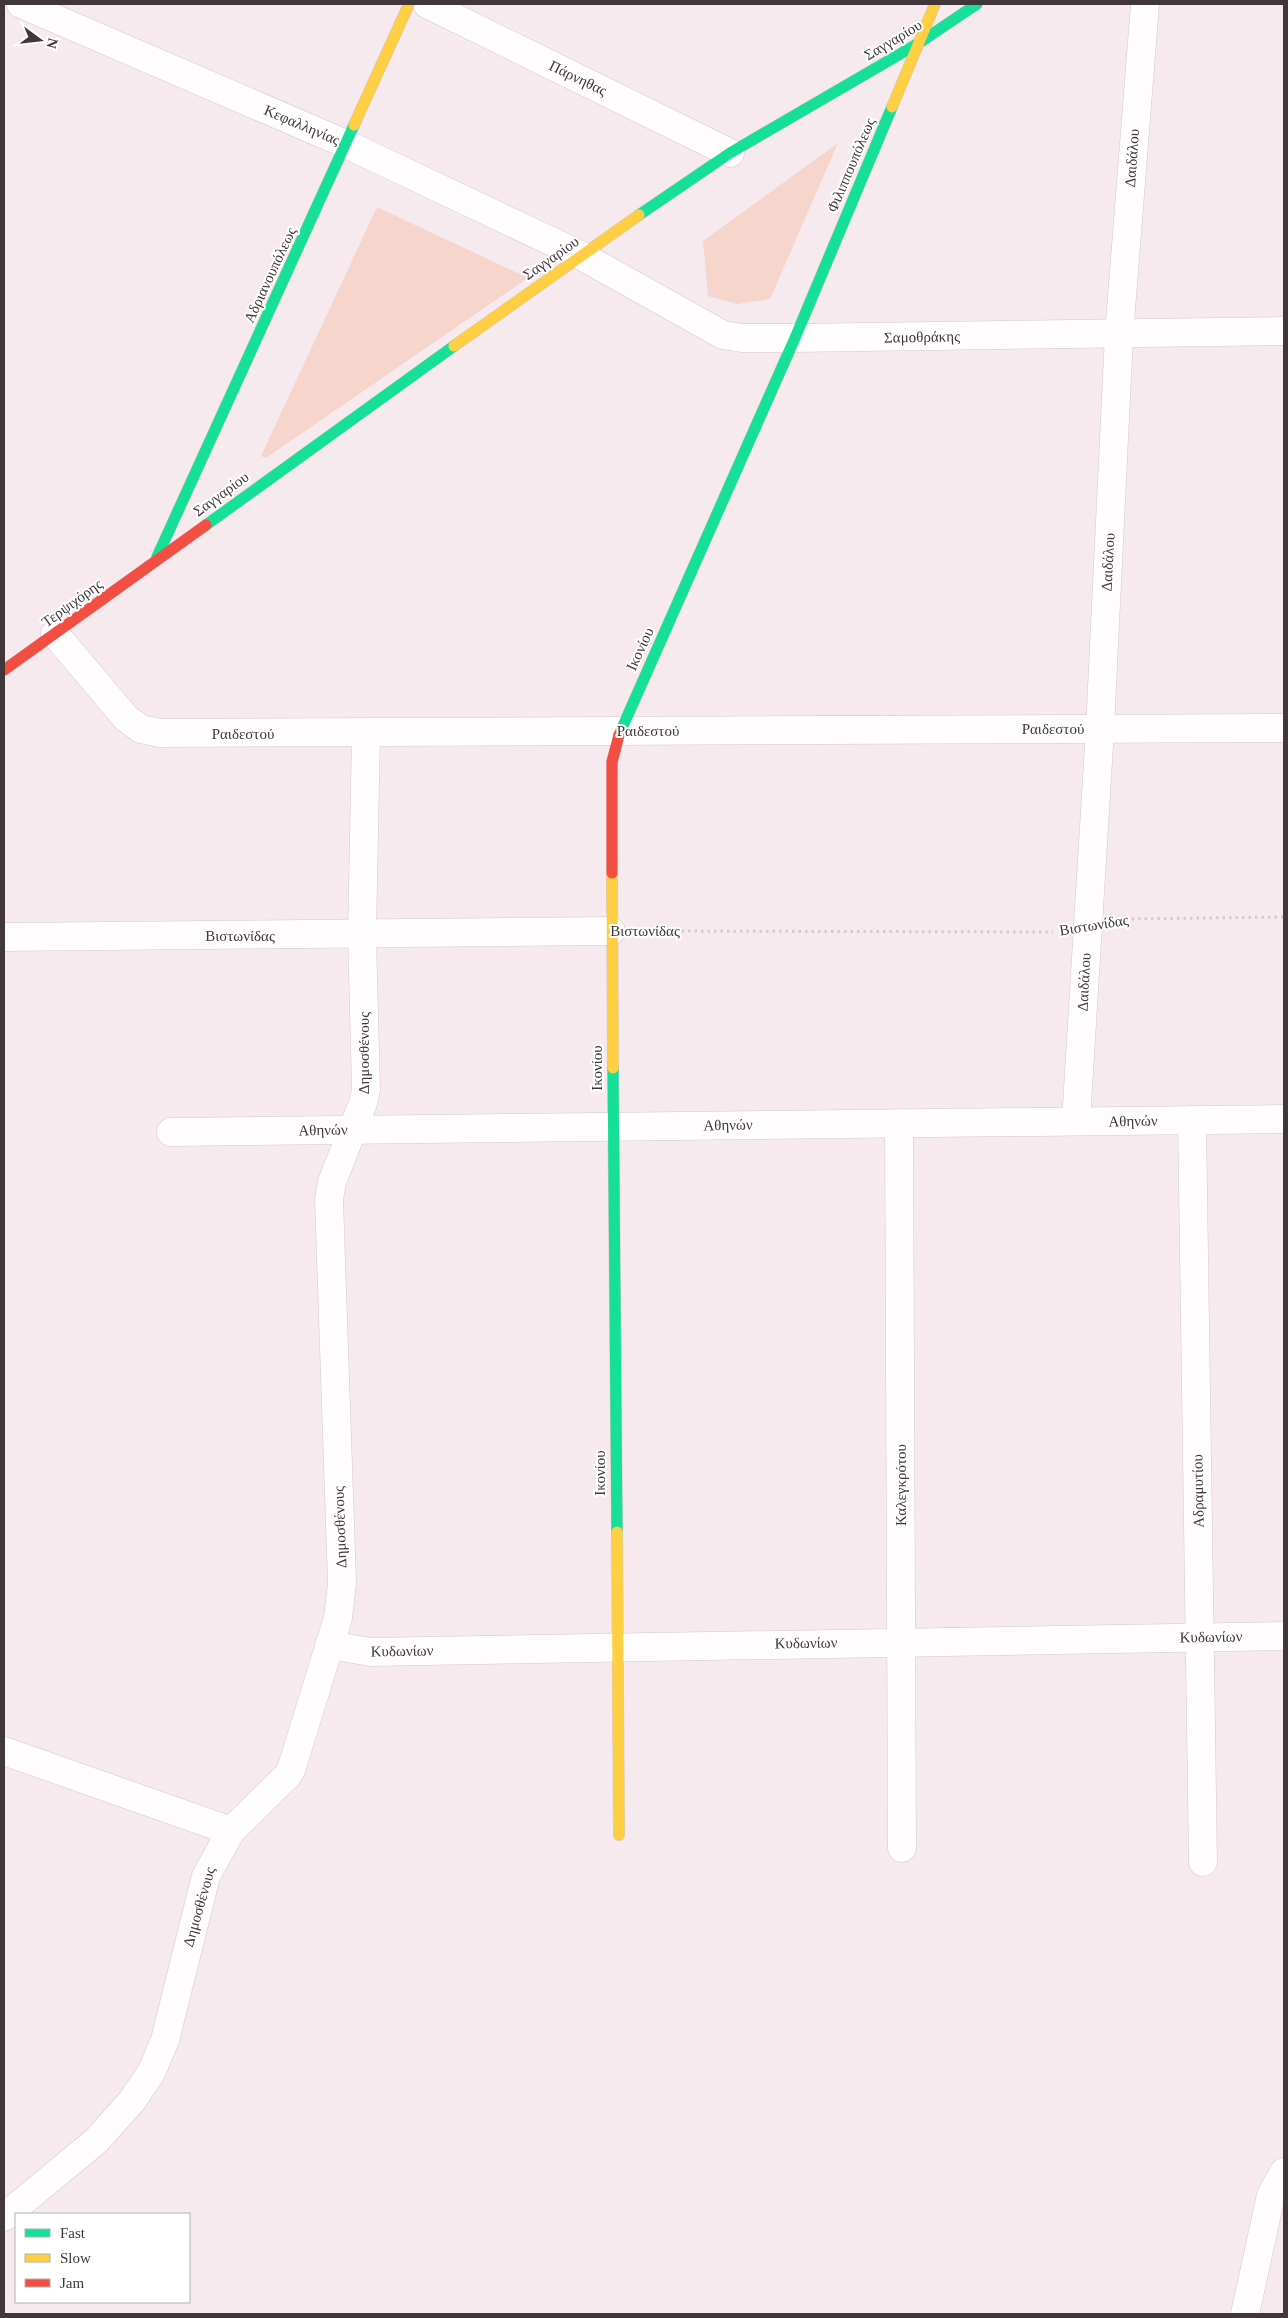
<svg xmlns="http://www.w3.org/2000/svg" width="1288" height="2318" viewBox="0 0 1288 2318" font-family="'Times New Roman',serif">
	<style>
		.green { fill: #f5d5cc }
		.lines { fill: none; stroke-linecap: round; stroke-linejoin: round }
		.street-casing { stroke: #d3c8cd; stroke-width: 29 }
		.fast-casing { stroke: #d3c8cd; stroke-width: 12 }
		.slow-casing { stroke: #d3c8cd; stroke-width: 12 }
		.jam-casing { stroke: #d3c8cd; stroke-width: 12 }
		.path { stroke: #d1ccce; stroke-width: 3; stroke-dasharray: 2.5 4; stroke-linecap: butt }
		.street { stroke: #fefcfd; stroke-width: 28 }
		.fast { stroke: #16e098; stroke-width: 11 }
		.slow { stroke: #ffcf43; stroke-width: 11 }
		.jam { stroke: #f24e42; stroke-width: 11 }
		.labels { text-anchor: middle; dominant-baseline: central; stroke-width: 4; stroke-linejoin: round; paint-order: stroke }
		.street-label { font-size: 15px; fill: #41363a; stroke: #fff }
	</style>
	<rect width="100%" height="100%" fill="#f7eaef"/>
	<g class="green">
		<polygon points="838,143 770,299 737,304 708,296 703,241"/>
		<polygon points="377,207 528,278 266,458 261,456"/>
	</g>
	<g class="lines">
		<defs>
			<g id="street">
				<polyline points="21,4 346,144 580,255 723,335 742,338 795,338 1284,331"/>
				<polyline points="427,4 730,153"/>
				<polyline points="55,634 126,718 141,729 160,733 1284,728"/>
				<polyline points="4,937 611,931"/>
				<polyline points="1192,1120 1203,1862"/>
				<polyline points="1076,1121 1100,729 1119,335 1145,4"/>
				<polyline points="899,1123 902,1848"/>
				<polyline points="171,1132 1284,1119"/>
				<polyline points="329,1645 371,1652 1284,1636"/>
				<polyline points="4,1751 231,1831"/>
				<polyline points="4,2217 96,2141 131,2102 151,2073 165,2040 206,1876 231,1831 287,1776 291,1770 338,1618 342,1583 329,1200 332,1182 363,1103 366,1090 362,935 366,733"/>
				<polyline points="1245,2314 1271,2195 1284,2172"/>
			</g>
			<g id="fast">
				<polyline points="639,215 730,153 919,43 977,4"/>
				<polyline points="206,525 454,346"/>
				<polyline points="157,557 354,125"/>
				<polyline points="619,735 795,338 892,107"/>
				<polyline points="613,1068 617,1532"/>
			</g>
			<g id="slow">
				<polyline points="892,107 935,4"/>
				<polyline points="354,125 409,4"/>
				<polyline points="454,346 639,215"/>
				<polyline points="612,873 613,1068"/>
				<polyline points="617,1532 619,1835"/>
			</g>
			<g id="jam">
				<polyline points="4,670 206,525"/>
				<polyline points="612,873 612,762 619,735"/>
			</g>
		</defs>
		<use href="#street" class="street-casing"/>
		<use href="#fast" class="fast-casing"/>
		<use href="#slow" class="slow-casing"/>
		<use href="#jam" class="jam-casing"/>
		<g class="path">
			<polyline points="1125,919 1284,917"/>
			<polyline points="649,931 1053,932"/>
		</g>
		<use href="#street" class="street"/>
		<use href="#fast" class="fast"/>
		<use href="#slow" class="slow"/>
		<use href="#jam" class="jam"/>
	</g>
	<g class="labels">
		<g class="street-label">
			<text transform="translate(893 40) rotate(-31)">Σαγγαρίου</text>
			<text transform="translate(578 78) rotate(26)">Πάρνηθας</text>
			<text transform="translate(302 125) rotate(23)">Κεφαλληνίας</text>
			<text transform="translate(1132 158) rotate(-86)">Δαιδάλου</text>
			<text transform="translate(851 165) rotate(-67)">Φιλιππουπόλεως</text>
			<text transform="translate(551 258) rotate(-35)">Σαγγαρίου</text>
			<text transform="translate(270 275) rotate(-65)">Αδριανουπόλεως</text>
			<text transform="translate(922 337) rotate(-1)">Σαμοθράκης</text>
			<text transform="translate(221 494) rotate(-36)">Σαγγαρίου</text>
			<text transform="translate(1108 562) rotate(-87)">Δαιδάλου</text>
			<text transform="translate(72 603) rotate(-36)">Τερψιχόρης</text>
			<text transform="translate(640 649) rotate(-65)">Ικονίου</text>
			<text x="1053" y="729">Ραιδεστού</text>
			<text x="648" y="731">Ραιδεστού</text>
			<text x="243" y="734">Ραιδεστού</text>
			<text transform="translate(1094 925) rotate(-9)">Βιστωνίδας</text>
			<text x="645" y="931">Βιστωνίδας</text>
			<text x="240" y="936">Βιστωνίδας</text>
			<text transform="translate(1084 982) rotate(-87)">Δαιδάλου</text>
			<text transform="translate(364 1053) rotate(-90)">Δημοσθένους</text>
			<text transform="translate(597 1068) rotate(-90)">Ικονίου</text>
			<text transform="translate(1133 1121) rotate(-1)">Αθηνών</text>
			<text transform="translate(728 1125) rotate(-1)">Αθηνών</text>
			<text transform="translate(323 1130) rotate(-1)">Αθηνών</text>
			<text transform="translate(600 1473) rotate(-90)">Ικονίου</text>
			<text transform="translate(901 1485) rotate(-90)">Καλεγκρότου</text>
			<text transform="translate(1198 1491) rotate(-91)">Αδραμυτίου</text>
			<text transform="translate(340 1527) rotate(-92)">Δημοσθένους</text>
			<text transform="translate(1211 1637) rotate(-1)">Κυδωνίων</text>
			<text transform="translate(806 1643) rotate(-1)">Κυδωνίων</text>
			<text transform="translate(402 1651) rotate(-1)">Κυδωνίων</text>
			<text transform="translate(199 1907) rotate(-74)">Δημοσθένους</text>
		</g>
	</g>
	<rect width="1288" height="2318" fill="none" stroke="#41363a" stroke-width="10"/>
	<rect x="15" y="2213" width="175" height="90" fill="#ffffff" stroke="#b3afb0"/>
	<rect x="25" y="2229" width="25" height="8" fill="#16e098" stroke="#b3afb0"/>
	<text x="60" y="2238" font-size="15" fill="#41363a">Fast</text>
	<rect x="25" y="2254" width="25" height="8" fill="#ffcf43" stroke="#b3afb0"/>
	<text x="60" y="2263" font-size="15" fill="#41363a">Slow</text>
	<rect x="25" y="2279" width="25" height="8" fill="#f24e42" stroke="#b3afb0"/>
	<text x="60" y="2288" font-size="15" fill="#41363a">Jam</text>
	<g transform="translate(40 40) rotate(105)" stroke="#ffffff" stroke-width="4" paint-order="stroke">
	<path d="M0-4L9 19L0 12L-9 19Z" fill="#41363a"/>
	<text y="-8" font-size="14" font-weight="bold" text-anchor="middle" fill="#41363a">N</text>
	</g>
</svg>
